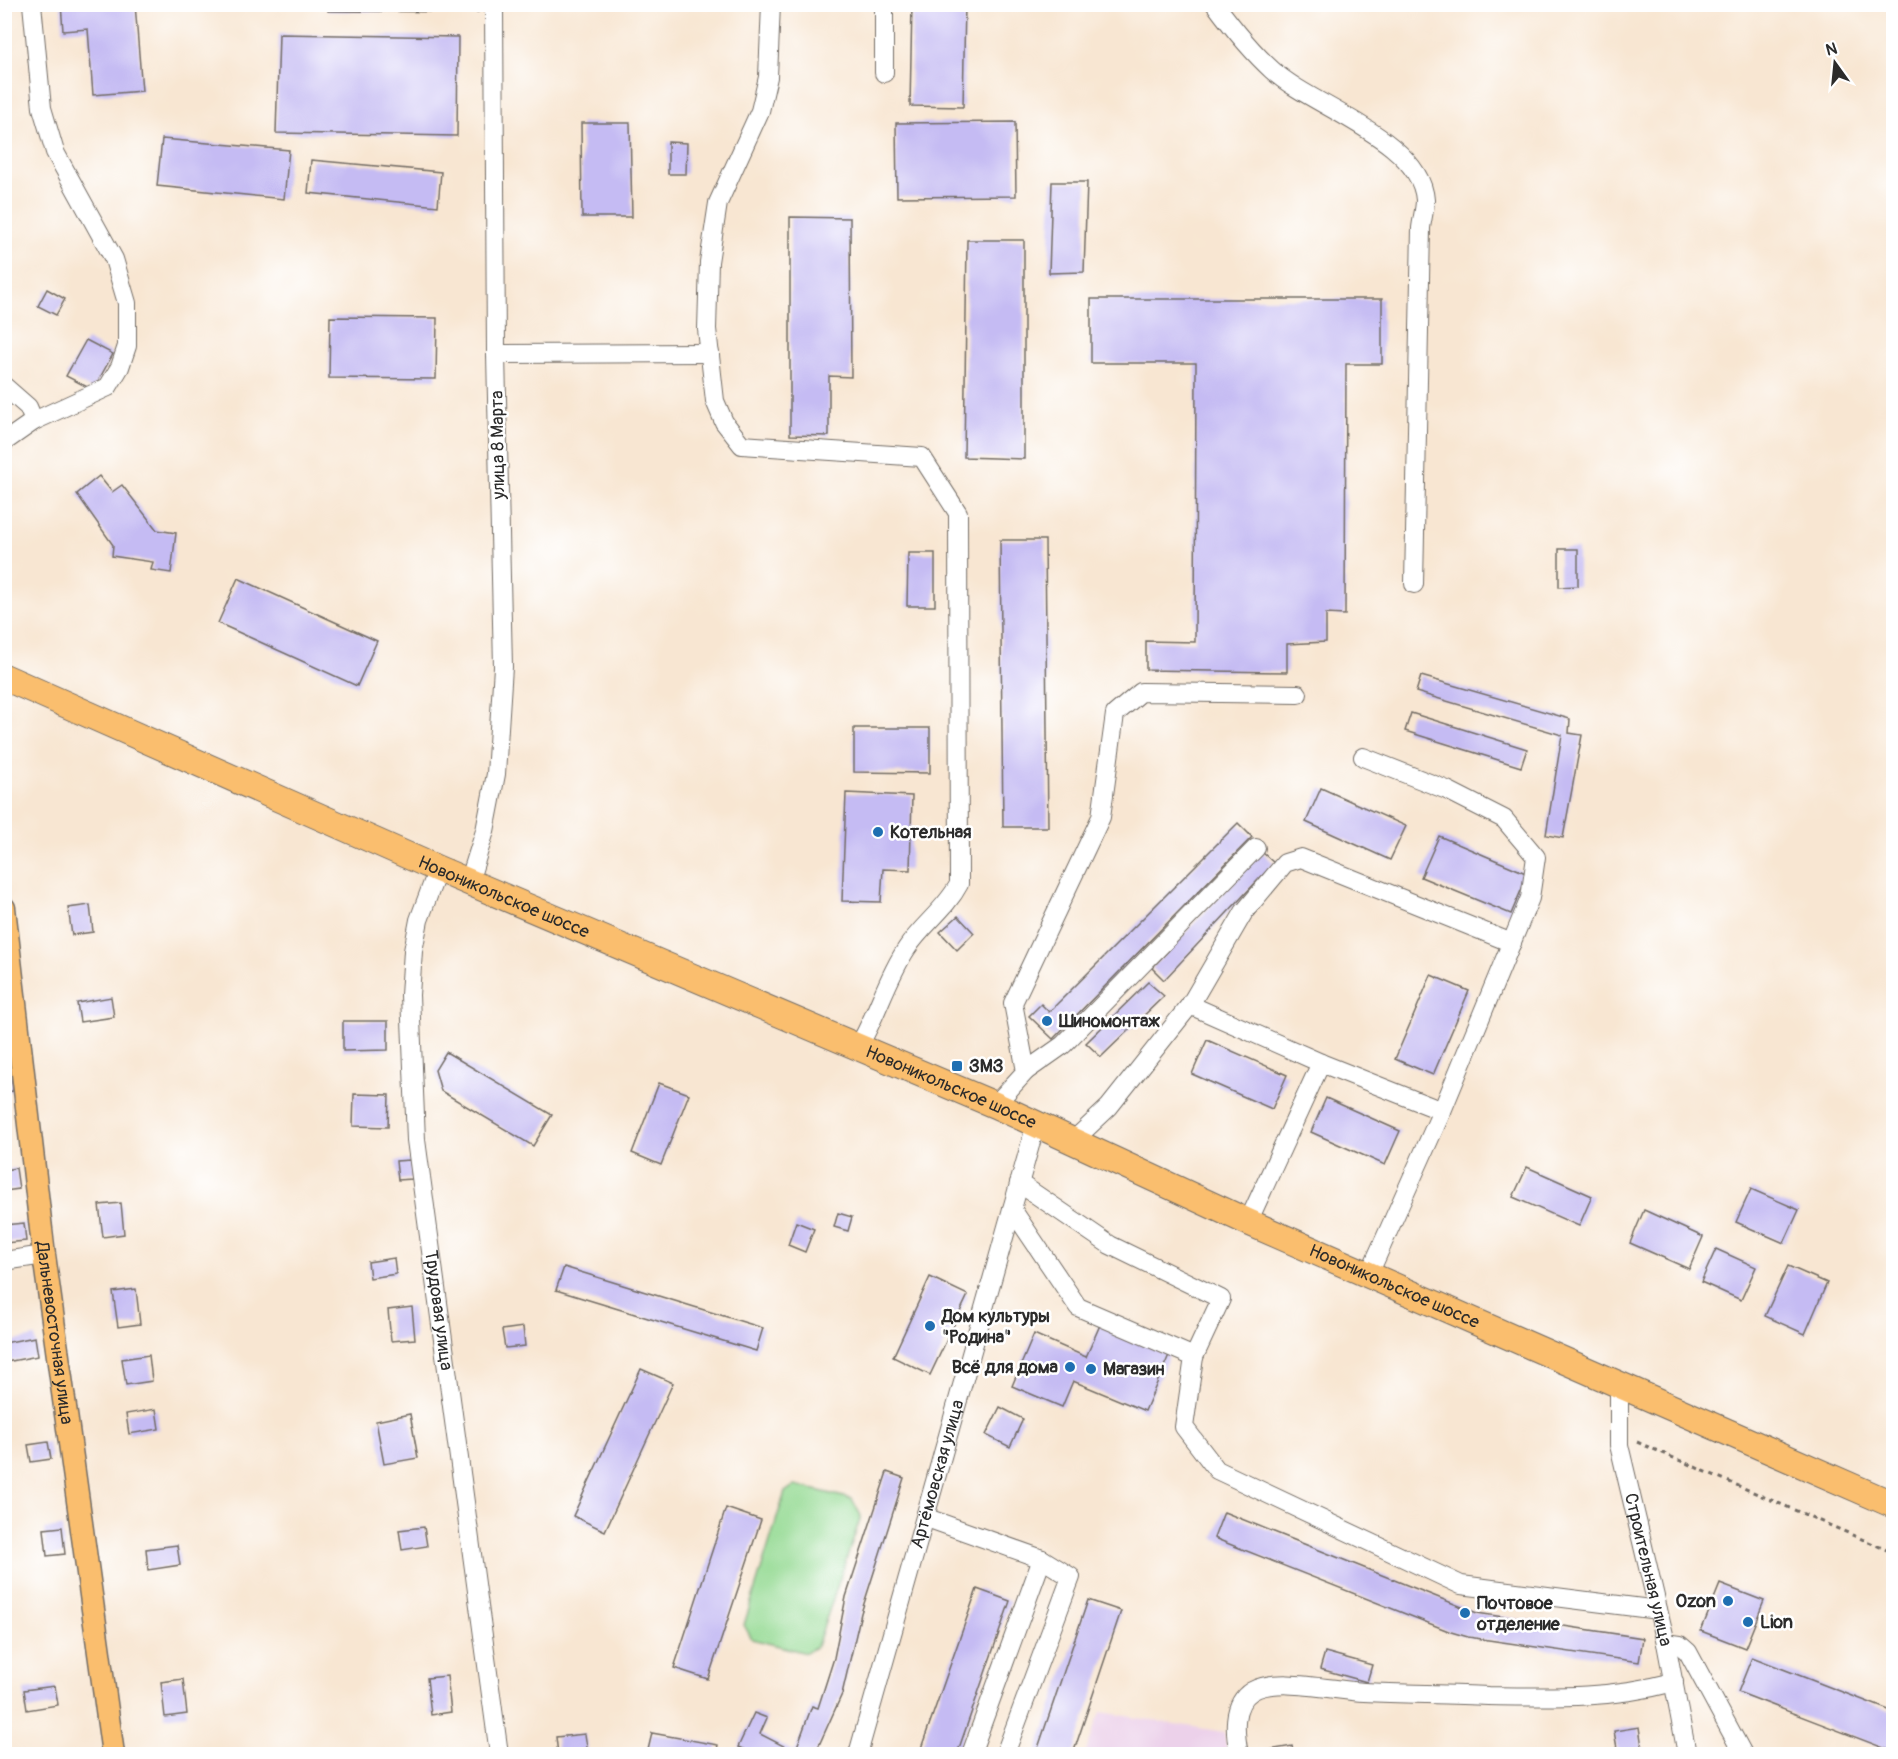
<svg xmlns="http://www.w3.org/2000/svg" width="1898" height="1759" viewBox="0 0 1898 1759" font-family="Pangolin,sans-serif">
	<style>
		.built { fill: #ecd1ea }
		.green { fill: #94da93; stroke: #60825f; stroke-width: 1.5 }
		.building { fill: #c5bbf3 }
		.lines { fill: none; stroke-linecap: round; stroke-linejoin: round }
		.minor-casing { stroke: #736c65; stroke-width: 20 }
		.major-casing { stroke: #736c65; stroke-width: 25 }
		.highway-casing { stroke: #736c65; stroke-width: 28 }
		.path { stroke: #736c65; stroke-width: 3; stroke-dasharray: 4.5 4.5; stroke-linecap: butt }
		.minor { stroke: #fff; stroke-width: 18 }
		.major { stroke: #fabe6e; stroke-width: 22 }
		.highway { stroke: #fabe6e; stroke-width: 26 }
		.poi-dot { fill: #1f6fb2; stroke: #fff; stroke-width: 2 }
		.labels { text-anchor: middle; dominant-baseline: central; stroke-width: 5; stroke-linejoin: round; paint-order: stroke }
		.street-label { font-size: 18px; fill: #2b2b2b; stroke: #fff }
		.poi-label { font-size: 18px; font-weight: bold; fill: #2b2b2b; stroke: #fff; text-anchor: start }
	</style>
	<rect width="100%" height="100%" fill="#fff"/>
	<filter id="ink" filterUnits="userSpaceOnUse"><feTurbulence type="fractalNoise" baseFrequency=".0167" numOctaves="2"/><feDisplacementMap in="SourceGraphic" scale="12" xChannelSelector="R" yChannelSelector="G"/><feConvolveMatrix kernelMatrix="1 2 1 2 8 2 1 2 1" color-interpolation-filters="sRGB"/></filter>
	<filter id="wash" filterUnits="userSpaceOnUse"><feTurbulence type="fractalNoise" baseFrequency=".008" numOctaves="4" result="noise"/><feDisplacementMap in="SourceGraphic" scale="24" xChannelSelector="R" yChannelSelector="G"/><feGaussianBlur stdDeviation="1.35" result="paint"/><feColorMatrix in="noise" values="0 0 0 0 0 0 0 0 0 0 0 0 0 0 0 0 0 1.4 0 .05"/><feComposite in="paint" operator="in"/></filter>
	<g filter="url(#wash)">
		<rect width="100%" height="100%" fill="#f8e6d2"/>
		<polygon class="built" points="1101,1712 1224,1732 1228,1754 1085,1754"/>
		<polygon class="green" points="795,1485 852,1499 861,1516 817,1646 806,1653 752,1639 744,1625 785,1492"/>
		<g id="blocks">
			<g class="building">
				<polygon points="61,4 135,4 142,91 93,95 88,29 63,31"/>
				<polygon points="328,4 478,4 478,12 328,11"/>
				<polygon points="912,4 965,4 963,107 910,106"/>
				<polygon points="279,34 458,37 457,136 276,133"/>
				<polygon points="1015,122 1016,196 897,197 896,123"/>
				<polygon points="581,123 630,123 632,217 582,217"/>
				<polygon points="162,139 289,150 284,199 157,186"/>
				<polygon points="668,142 687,143 686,174 668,174"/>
				<polygon points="311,160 441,172 438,206 308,193"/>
				<polygon points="1052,182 1087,182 1084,272 1049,273"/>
				<polygon points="790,217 850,218 851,377 829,376 829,436 790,435"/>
				<polygon points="967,240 1024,240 1024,459 964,457"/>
				<polygon points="47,289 65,299 56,315 38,306"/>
				<polygon points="1091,299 1382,299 1382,364 1346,364 1345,615 1326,614 1326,642 1287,644 1287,672 1146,670 1146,641 1195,642 1196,363 1091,363"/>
				<polygon points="330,317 437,318 436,379 329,378"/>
				<polygon points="86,340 113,354 93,390 66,376"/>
				<polygon points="99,476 112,492 122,485 157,530 176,533 171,573 151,570 153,562 112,556 113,545 77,494"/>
				<polygon points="1000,540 1045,540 1048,827 1003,827"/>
				<polygon points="1559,549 1578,549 1578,586 1559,587"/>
				<polygon points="908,553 935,553 935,606 907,606"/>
				<polygon points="238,578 377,641 357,686 218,623"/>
				<polygon points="1421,676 1570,719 1569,733 1582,735 1563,838 1546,835 1562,735 1416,692"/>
				<polygon points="1411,713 1527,749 1521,767 1405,731"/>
				<polygon points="854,728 930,728 930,773 854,772"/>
				<polygon points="1321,788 1406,826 1390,860 1306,822"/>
				<polygon points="846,793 912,796 910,870 883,869 881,902 842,901"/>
				<polygon points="1238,823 1252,837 1053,1039 1029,1016 1041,1004 1049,1012"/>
				<polygon points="1439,836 1528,874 1511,914 1421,877"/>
				<polygon points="1262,852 1274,863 1164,980 1152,968"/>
				<polygon points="90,905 93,932 72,935 68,908"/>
				<polygon points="958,916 974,933 957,950 940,932"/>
				<polygon points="1431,975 1469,991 1433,1075 1395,1059"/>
				<polygon points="1148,982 1164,996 1101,1057 1086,1043"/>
				<polygon points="111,997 114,1017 80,1022 77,1003"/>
				<polygon points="343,1021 388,1021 388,1050 343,1051"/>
				<polygon points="1207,1040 1287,1075 1272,1109 1192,1074"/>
				<polygon points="446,1052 552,1115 533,1146 441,1091 435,1070"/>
				<polygon points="11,1070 13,1091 4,1092 4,1071"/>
				<polygon points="659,1083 689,1094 661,1165 632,1153"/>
				<polygon points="354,1094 389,1095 388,1127 353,1126"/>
				<polygon points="1326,1098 1400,1131 1385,1165 1311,1132"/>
				<polygon points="410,1160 412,1179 398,1180 396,1161"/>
				<polygon points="1527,1167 1592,1196 1579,1226 1513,1197"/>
				<polygon points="16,1168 19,1189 5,1191 5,1170"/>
				<polygon points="1751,1189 1799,1210 1784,1243 1736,1222"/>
				<polygon points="121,1203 124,1234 103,1237 99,1205"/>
				<polygon points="1644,1210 1703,1237 1689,1269 1630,1243"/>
				<polygon points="838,1213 852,1217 848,1231 834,1227"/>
				<polygon points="796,1222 814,1229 805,1252 788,1245"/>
				<polygon points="24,1223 26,1241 4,1243 4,1225"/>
				<polygon points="1716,1249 1756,1267 1741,1300 1701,1282"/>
				<polygon points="394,1258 396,1274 370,1278 368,1262"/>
				<polygon points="1788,1266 1827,1283 1805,1334 1765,1316"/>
				<polygon points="564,1267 763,1328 756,1351 556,1290"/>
				<polygon points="930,1277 968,1295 930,1375 893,1357"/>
				<polygon points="136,1289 140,1324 118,1327 113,1292"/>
				<polygon points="412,1307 415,1339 391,1341 388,1310"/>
				<polygon points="1100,1325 1169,1355 1145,1411 1073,1381 1062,1407 1012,1386 1034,1334 1086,1357"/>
				<polygon points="523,1327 525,1346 505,1348 502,1330"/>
				<polygon points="35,1337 38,1356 6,1362 4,1343"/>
				<polygon points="149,1355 152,1381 126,1385 122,1359"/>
				<polygon points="641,1369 673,1383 605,1531 573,1516"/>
				<polygon points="1000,1407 1023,1419 1010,1447 986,1435"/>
				<polygon points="156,1409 159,1429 129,1434 126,1414"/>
				<polygon points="410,1414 418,1458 384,1464 376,1421"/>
				<polygon points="48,1442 51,1459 31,1462 28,1445"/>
				<polygon points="887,1472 904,1478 861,1613 842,1694 815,1754 755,1754 738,1747 754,1713 767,1718 760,1734 795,1752 812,1706 818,1708 834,1658 846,1597"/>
				<polygon points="726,1508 761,1520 708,1679 674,1668"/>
				<polygon points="1224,1512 1477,1613 1643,1638 1639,1662 1468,1637 1451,1632 1214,1538"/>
				<polygon points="62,1527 65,1554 47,1556 44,1529"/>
				<polygon points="424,1527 427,1546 402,1550 399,1530"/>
				<polygon points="177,1545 180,1565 148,1570 146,1549"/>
				<polygon points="1720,1584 1764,1601 1745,1648 1701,1631"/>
				<polygon points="977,1589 1010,1601 957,1754 919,1754"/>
				<polygon points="1088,1600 1121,1611 1073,1754 1036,1754"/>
				<polygon points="1325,1652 1372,1665 1367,1682 1320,1669"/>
				<polygon points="1752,1657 1894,1712 1894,1752 1738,1692"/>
				<polygon points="447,1676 451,1712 431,1715 427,1678"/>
				<polygon points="183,1679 187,1714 165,1717 161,1682"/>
				<polygon points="55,1686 58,1705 27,1710 24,1690"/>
				<polygon points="1639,1727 1643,1754 1618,1754 1614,1731"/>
				<polygon points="652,1733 718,1745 716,1754 673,1754 648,1750"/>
				<polygon points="585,1734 588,1754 558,1754 556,1737"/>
				<polygon points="1292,1746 1294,1754 1258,1754 1257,1752"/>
			</g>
		</g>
	</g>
	<g filter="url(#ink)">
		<use href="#blocks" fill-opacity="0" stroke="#736c65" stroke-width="1.5"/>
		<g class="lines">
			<defs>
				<g id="minor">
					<path d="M771,4L768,77L760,111L718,203L709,262L707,329L715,401L724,422L742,445L922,457L958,513L959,884C946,909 922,925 907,948C886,979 877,1016 858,1047"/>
					<polyline points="884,4 884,73"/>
					<path d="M1215,4C1232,27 1251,51 1272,70C1312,107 1421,139 1425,200C1425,209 1422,219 1421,228L1414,584"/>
					<polyline points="496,354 710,353"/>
					<polyline points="4,386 28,407 34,421"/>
					<polyline points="4,442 34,421 108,387 120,367 127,346 127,303 114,259 55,152 42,108 32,4"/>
					<polyline points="1363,757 1447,790 1504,819 1536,857 1530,898 1442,1111 1369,1274"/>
					<path id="s1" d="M438,869L419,920L413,951L410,995L416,1140L499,1754"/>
					<polyline points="469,882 485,831 496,774 503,667 496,354 494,4"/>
					<polyline points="1190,1005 1321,1063 1442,1111"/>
					<polyline points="1026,1071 1063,1045 1256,848"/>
					<polyline points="995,1105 1026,1071 1013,1003 1101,817 1115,714 1141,692 1298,694"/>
					<polyline points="1073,1141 1109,1107 1190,1005 1244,912 1285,863 1301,858 1512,943"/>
					<polyline points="1019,1183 1110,1245 1221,1299 1194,1357"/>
					<polyline points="1012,1209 1078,1307 1194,1357 1184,1427 1217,1470 1461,1585 1658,1610"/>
					<polyline points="1248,1222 1321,1063"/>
					<polyline points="4,1261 44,1255"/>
					<path id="s2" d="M1619,1384V1445L1666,1643L1687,1754"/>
					<polyline points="927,1518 1042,1559 971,1754"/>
					<polyline points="1666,1643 1680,1645 1688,1652 1743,1754"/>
					<path id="s3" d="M858,1754L1036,1124"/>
					<polyline points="1005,1754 1071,1577 1042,1559"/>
					<path d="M1239,1754C1235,1734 1231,1704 1252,1691C1276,1676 1335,1691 1364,1692C1405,1694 1447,1694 1488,1696C1553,1697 1610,1699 1674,1682"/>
				</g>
				<g id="major">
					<path id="s4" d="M4,908L44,1255L113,1754"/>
				</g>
				<g id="highway">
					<path id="s5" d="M4,677L438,869L995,1105L1248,1222L1894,1505"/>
				</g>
			</defs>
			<use href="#minor" class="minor-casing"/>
			<use href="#major" class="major-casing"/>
			<use href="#highway" class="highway-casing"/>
			<polyline class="path" points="1637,1442 1894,1553"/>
			<use href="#minor" class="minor"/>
			<use href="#major" class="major"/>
			<use href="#highway" class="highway"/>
		</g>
	</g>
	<g class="poi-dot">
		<circle cx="878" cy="832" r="6"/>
		<circle cx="1047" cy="1021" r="6"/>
		<rect x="951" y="1060" width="12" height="12" rx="3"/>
		<circle cx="930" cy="1326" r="6"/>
		<circle cx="1070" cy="1367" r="6"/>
		<circle cx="1091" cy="1369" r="6"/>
		<circle cx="1728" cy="1601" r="6"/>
		<circle cx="1465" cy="1613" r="6"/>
		<circle cx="1748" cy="1622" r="6"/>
	</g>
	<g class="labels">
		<g class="street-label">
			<text transform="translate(498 445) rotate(-91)">улица 8 Марта</text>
			<text stroke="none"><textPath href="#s5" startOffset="546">Новоникольское шоссе</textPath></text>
			<text stroke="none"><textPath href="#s5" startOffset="1032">Новоникольское шоссе</textPath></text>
			<text stroke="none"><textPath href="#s5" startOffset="1518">Новоникольское шоссе</textPath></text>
			<text stroke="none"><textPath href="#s1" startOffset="447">Трудовая улица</textPath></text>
			<text stroke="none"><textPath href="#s4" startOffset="428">Дальневосточная улица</textPath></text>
			<text stroke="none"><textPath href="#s3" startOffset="291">Артёмовская улица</textPath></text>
			<text stroke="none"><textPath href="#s2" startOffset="189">Строительная улица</textPath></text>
		</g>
		<g class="poi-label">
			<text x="890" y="832">Котельная</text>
			<text x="1059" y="1021">Шиномонтаж</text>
			<text x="969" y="1066">ЗМЗ</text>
			<text x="942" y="1316">Дом культуры<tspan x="942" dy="21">"Родина"</tspan></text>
			<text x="1058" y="1367" text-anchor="end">Всё для дома</text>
			<text x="1103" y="1369">Магазин</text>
			<text x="1716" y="1601" text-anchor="end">Ozon</text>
			<text x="1477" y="1603">Почтовое<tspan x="1477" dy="21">отделение</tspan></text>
			<text x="1760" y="1622">Lion</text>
		</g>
	</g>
	<rect width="1898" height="1759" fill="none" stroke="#fff" stroke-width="24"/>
	<g transform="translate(1835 63) rotate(345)" stroke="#ffffff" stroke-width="4.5" paint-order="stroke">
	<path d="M0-4.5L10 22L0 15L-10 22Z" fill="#2b2b2b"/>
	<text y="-9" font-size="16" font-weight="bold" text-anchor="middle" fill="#2b2b2b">N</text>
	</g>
</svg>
